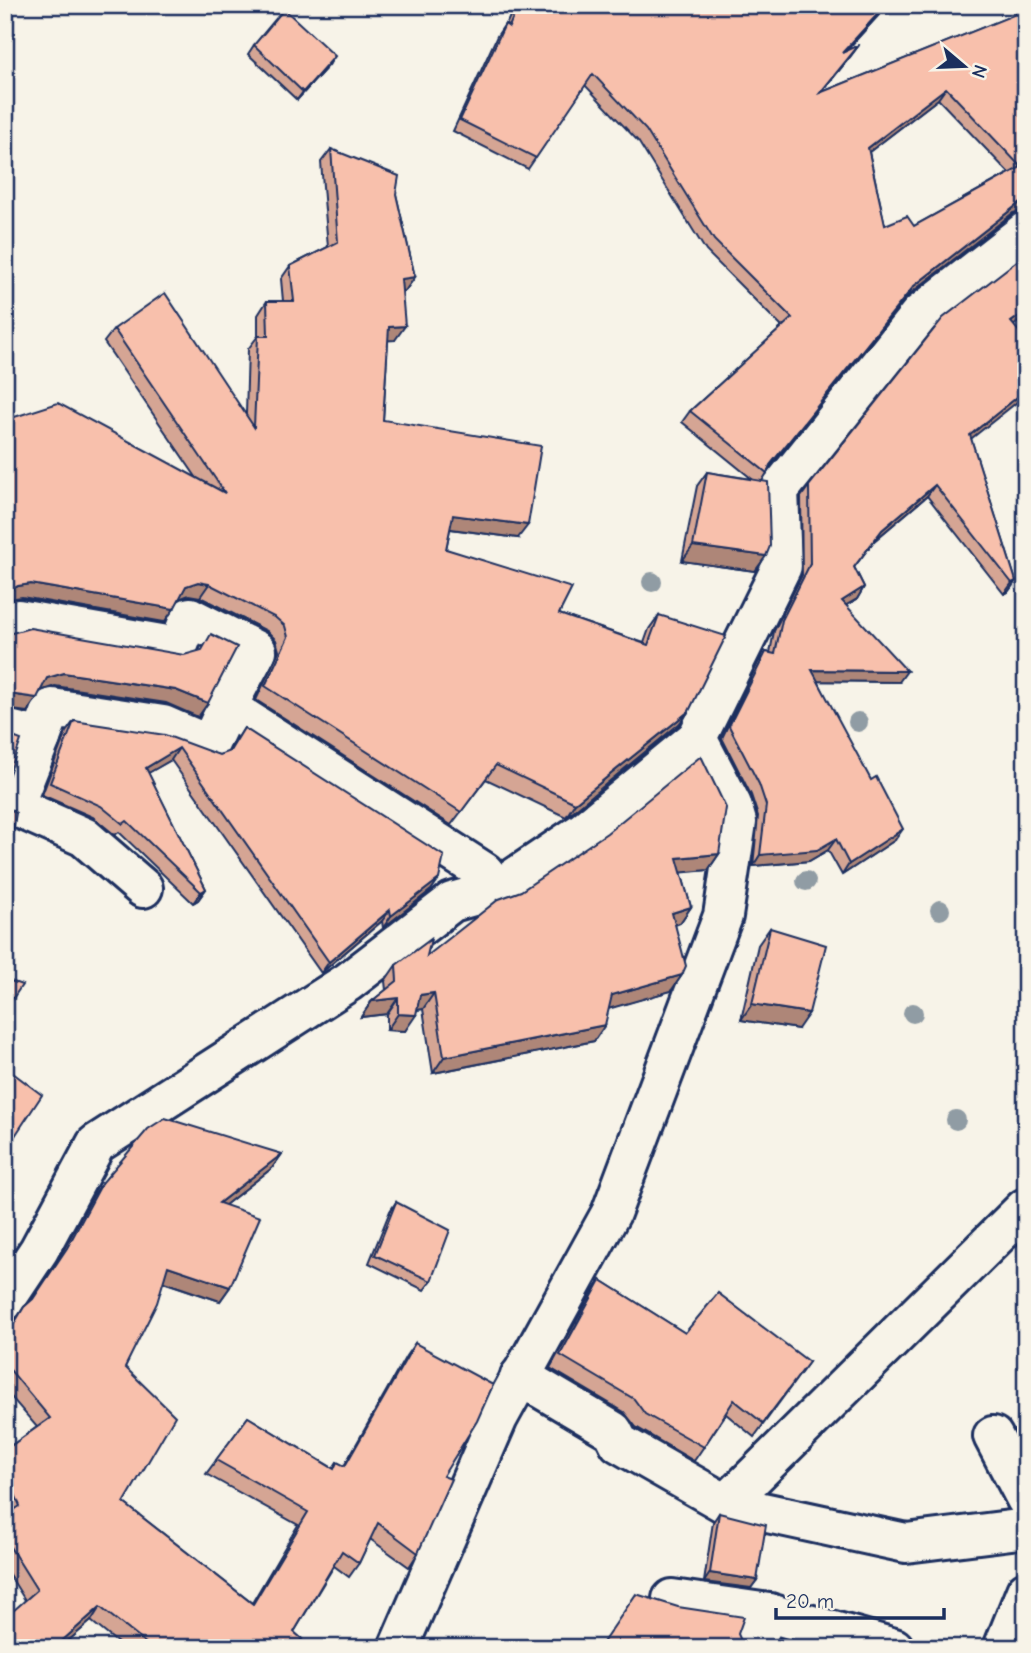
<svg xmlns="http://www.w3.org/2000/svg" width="1031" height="1653" viewBox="0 0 1031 1653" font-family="'Comic Neue',sans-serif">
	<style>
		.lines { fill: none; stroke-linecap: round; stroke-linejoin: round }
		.minor-casing { stroke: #1b2f5e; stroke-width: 44 }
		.minor { stroke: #f7f3e8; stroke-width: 38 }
		.tree { fill: #909ca4 }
		.wall { fill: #d5a594; stroke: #1b2f5e; stroke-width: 2; fill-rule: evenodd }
		.shaded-wall { fill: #ae8678; stroke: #1b2f5e; stroke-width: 2 }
		.building { fill: #f8c0ac; stroke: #1b2f5e; stroke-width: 2; fill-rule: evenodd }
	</style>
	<rect width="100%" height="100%" fill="#f7f3e8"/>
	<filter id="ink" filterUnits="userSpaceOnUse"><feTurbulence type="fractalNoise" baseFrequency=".0143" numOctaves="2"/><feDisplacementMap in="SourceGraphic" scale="14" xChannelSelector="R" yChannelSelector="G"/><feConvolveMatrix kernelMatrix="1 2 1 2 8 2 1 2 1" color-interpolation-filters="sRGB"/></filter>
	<g filter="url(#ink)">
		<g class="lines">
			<defs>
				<g id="minor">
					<polyline points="5,625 18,619 178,647 190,617 257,651 227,707"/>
					<polyline points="5,729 41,738 52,708 163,725 209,745 227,707 484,872 498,889"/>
					<polyline points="41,738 14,806 84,837 143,888"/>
					<polyline points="1025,1208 726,1504 906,1543 1026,1528"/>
					<polyline points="5,1301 39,1250 96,1144 348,982 452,902 498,889 584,831 697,738"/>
					<polyline points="520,1376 613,1431 619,1443 726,1504"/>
					<polyline points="993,1436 1026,1499"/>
					<polyline points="672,1599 769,1613 894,1648"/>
					<polyline points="398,1648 498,1418 611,1213 723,916 737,822 732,805 697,738 782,566 779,490 920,314 1026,231"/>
					<polyline points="750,1648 769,1613"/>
					<polyline points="1003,1648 1026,1591"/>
				</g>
			</defs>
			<use href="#minor" class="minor-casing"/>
			<use href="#minor" class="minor"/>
		</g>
		<g class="tree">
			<circle cx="652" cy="582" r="10"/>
			<circle cx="858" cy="722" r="10"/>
			<circle cx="806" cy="881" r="10"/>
			<circle cx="940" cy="910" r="10"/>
			<circle cx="913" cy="1013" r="10"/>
			<circle cx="956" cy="1120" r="10"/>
		</g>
		<g class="wall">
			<path d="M515,5H888L846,51L859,45L822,92L1019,13L1016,5H1026V210L1013,213L906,297L769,468L767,473L762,481L755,571L682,561L697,486L707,472L752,479L682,422L690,411L782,327L706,251L638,141L585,85L528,169L453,131L497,36L505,24L506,25ZM938,99L1009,173L914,226L885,225L869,152Z"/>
			<polygon points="254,45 329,65 297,100 248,54"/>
			<polygon points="331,149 396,194 415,277 405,291 402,291 395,340 388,340 383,420 518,538 450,529 446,549 559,614 644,643 649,629 659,615 689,711 679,724 566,817 486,779 451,825 256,700 279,651 276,640 267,631 200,597 189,595 179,599 164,622 22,597 9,599 196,477 104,342 114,329 246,414 248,349 258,336 258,315 267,301 283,301 281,279 290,266 328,247 321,162"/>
			<polygon points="1013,326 971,439 1016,581 1008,592 1004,594 927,496 874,541 854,567 864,587 857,599 846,605 899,682 818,681 895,840 842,875 828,850 809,861 753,866 758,816 751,795 722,738 758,663 766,652 770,653 774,631 802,575 801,497 809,486"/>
			<polygon points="74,721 219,755 229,752 244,728 431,890 383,928 382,921 321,973 171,760 148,773 206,889 198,900 193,903 119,832 115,835 93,817 42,795 66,732"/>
			<polygon points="719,854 708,870 681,872 691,907 680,923 675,925 682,975 671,991 609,1008 594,1041 433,1073 423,1009 417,1010 405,1031 387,1030 387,1014 361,1017 372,1001 386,990 385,981 396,965 427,956"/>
			<polygon points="770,928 798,1029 741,1020 758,945"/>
			<polygon points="282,1154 272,1168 225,1205 230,1287 220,1301 163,1282 125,1367 124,1503 252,1603 298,1525 206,1474 248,1417 333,1468 337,1462 344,1466 406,1356 415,1343 443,1476 418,1553 409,1567 370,1539 359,1563 349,1577 334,1566 294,1632 302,1639 295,1648 124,1648 91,1621 60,1648 5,1648 25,1600 5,1568 5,1516 8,1514 5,1508 5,1450 37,1427 5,1390 5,1336 24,1307 32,1300 57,1262 93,1196 102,1183"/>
			<polygon points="396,1202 431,1281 424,1290 369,1263 390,1211"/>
			<polygon points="601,1280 685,1333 809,1362 754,1437 726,1414 694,1461 636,1427 624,1412 550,1368 592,1293"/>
			<polygon points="719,1513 757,1580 751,1588 704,1582 713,1522"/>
		</g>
		<g class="shaded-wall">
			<polygon points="886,5 888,5 834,64 842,53"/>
			<polygon points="859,45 851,56 812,104 820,93"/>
			<polygon points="335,56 329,65 297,100 303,92"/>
			<polygon points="946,88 938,99 860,159 868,148"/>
			<polygon points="1026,200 1026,210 1013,213 906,297 765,472 770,465 914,286 1021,202"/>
			<polygon points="415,277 405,291 392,293 401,279"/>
			<polygon points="1026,311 1026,316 1003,334 1011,322"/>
			<polygon points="405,326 395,340 379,341 389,327"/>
			<polygon points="1026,390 1026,395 962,446 970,435"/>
			<polygon points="935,485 927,496 874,541 846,578 882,530"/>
			<polygon points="453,515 528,525 518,538 444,528"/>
			<polygon points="693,546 766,556 755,571 682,561"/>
			<polygon points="1016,581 1008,592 1004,594 1012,583"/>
			<polygon points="198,582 209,584 200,597 189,595 176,600 186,586"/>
			<polygon points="31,584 174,609 164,622 22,597 9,599 5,601 5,593 18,586"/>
			<polygon points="864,587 857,599 834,612 842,601"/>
			<polygon points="812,670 907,671 899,682 804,681"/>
			<polygon points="64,673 176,690 208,703 198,717 166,703 55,686 37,692 47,678"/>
			<polygon points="9,694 37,698 27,712 5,709 5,696"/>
			<polygon points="689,711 679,724 566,817 575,803"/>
			<polygon points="179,748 171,760 138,779 146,768"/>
			<polygon points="903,829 895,840 842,875 849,864"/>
			<polygon points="836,839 828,850 809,861 753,866 760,855"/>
			<polygon points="719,854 708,870 666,874 677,858"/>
			<polygon points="439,879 431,890 383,928 391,916"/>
			<polygon points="206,889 198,900 193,903 201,892"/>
			<polygon points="691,907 680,923 661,929 672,913"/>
			<polygon points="390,910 382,921 321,973 329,962"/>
			<polygon points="682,975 671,991 601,1011 612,995"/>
			<polygon points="434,993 423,1009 409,1011 420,995"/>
			<polygon points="398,998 387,1014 361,1017 372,1001"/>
			<polygon points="752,1004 809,1013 798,1029 741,1020"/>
			<polygon points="398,1014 416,1015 405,1031 387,1030"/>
			<polygon points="605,1025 594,1041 433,1073 444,1057"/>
			<polygon points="282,1154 272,1168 210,1217 219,1203"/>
			<polygon points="168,1266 230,1287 220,1301 158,1280"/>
			<polygon points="710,1573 757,1580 751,1588 704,1582"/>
			<polygon points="100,1607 91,1621 60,1648 54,1648"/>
		</g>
		<g class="building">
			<path d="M518,5H886L842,53L859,45L820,93L1026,10V200L1021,202L914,286L770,465L767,473L690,411L792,318L714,240L646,130L593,74L536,158L460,120L505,24L509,27ZM946,88L1021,167L914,226L907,216L885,225L868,148Z"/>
			<polygon points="284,9 335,56 303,92 254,45"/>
			<polygon points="331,149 399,176 396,194 415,277 401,279 405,326 389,327 383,420 541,446 528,525 453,515 446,549 572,588 559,614 648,645 659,615 726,636 689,711 575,803 496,765 461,812 265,686 288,637 285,626 276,618 209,584 198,582 186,586 174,609 31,584 18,586 5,593 5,420 58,403 225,493 114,329 165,293 254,427 258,336 268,336 267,301 294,301 290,266 338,242"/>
			<polygon points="1026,254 1026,311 1011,322 1026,340 1026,390 970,435 1016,581 1012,583 935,485 882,530 854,567 864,587 842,601 907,671 812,670 871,780 876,777 903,829 849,864 836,839 817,850 760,855 766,805 759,784 729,726 766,652 775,654 782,620 810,564 809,486 943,318"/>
			<polygon points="707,472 768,482 770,546 766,556 693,546"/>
			<polygon points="30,628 184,655 202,650 211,634 237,647 208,703 176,690 64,673 47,678 37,698 9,694 5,696 5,631 12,633"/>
			<polygon points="74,721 165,735 219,755 230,751 244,728 444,856 439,879 391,916 390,910 329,962 179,748 146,768 206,889 201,892 127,821 123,824 101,806 50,783"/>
			<polygon points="5,734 21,740 5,785"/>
			<polygon points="701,756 726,808 719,854 677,858 691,907 672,913 686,966 682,975 612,995 605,1025 444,1057 434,993 420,995 416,1015 398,1014 398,998 372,1001 397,981 396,965 431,939 427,956 499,899 521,891 607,833"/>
			<polygon points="5,803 6,806 16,813 9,854 5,854"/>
			<polygon points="770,928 826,945 809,1013 752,1004"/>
			<polygon points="5,979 22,985 5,1010"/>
			<polygon points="5,1067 42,1095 5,1151"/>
			<polygon points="165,1118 282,1154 219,1203 260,1217 230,1287 168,1266 157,1303 125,1367 175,1416 124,1503 253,1604 308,1512 216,1460 248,1417 334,1469 337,1462 345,1466 415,1343 493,1385 477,1421 443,1476 451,1479 418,1553 378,1523 359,1563 342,1551 294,1632 302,1639 294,1648 152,1648 100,1607 54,1648 5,1648 5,1618 37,1590 5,1539 5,1516 20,1506 5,1471 5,1450 50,1418 5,1364 5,1339 24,1307 33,1299 67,1248 102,1183 148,1129"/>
			<polygon points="396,1202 450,1230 431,1281 375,1255"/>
			<polygon points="601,1280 685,1333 718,1293 809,1362 763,1423 734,1400 704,1447 645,1414 634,1399 560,1355"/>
			<polygon points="719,1513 766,1525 757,1580 710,1573"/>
			<polygon points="636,1594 678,1607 744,1617 738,1634 744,1648 608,1648 602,1644"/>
		</g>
	</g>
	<rect width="1031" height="1653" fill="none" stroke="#f7f3e8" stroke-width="28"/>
	<rect x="14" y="14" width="1003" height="1625" fill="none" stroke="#1b2f5e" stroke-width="2.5" filter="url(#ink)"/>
	<g transform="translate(964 66) rotate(109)" stroke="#f7f3e8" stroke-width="5" paint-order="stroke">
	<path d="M0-5L12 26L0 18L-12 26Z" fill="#1b2f5e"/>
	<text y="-10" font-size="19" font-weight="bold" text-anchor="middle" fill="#1b2f5e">N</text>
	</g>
	<path d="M776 1608v10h168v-10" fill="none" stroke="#1b2f5e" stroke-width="3.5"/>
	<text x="786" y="1608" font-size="21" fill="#1b2f5e" stroke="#f7f3e8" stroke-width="5" paint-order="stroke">20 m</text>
</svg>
